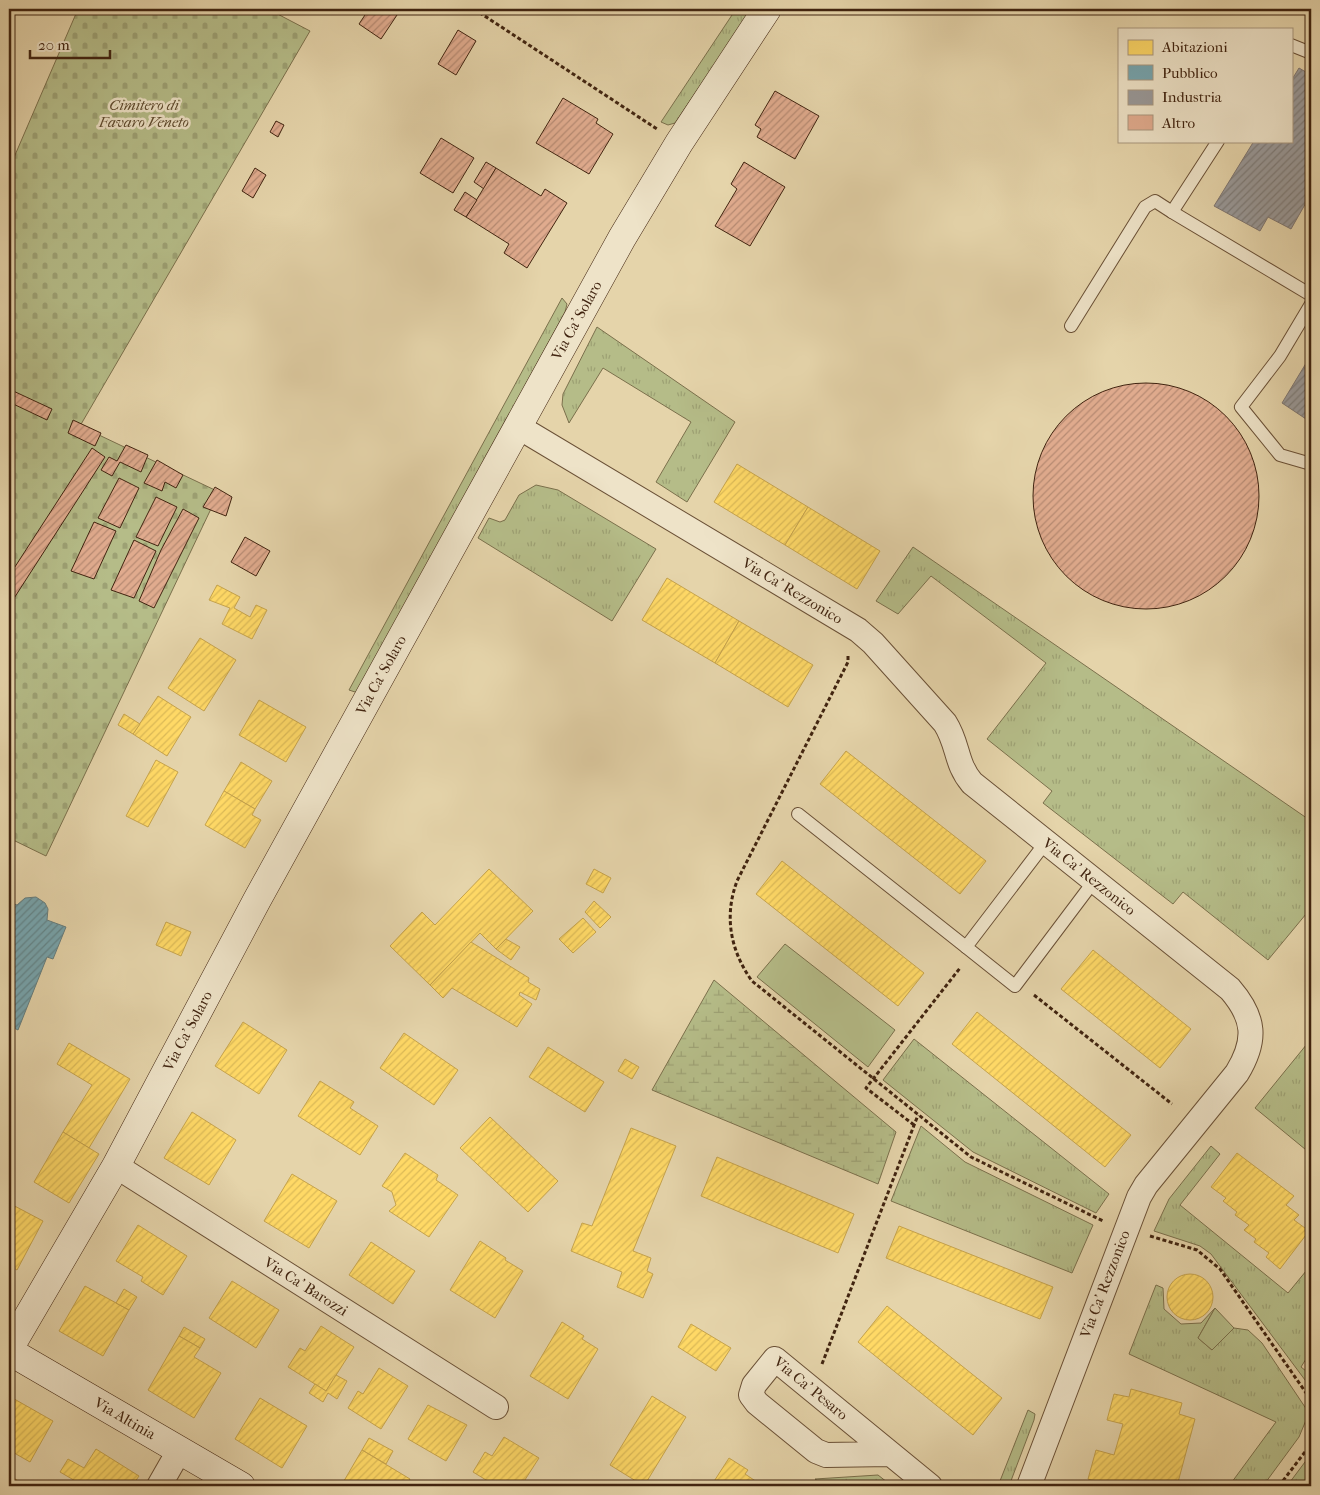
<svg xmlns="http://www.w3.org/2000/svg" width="1320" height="1495" viewBox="0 0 1320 1495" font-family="'IM FELL French Canon',serif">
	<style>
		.grass { fill: url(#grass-tufts); stroke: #7b704c }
		.wetland { fill: url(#wetland-marsh); stroke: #7b704c }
		.cemetery { fill: url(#cemetery-stones); stroke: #7b704c }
		.park { fill: #b5bc88; stroke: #7b704c }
		.homes { fill: url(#homes-hatch); stroke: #c6a34c }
		.public { fill: url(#public-hatch); stroke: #667e7f }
		.industry { fill: url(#industry-hatch); stroke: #7f7670 }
		.building { fill: url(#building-hatch); stroke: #412410 }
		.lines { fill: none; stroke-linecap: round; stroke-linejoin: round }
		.lane-casing { stroke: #6a5036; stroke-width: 14 }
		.street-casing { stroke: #6a5036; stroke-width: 26 }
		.secondary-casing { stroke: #412410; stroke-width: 29 }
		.path { stroke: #412410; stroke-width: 3; stroke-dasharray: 4 2.5; stroke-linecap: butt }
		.lane { stroke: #eee3c8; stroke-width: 12 }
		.street { stroke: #eee3c8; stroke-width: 24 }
		.secondary { stroke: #eee3c8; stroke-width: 28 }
		.labels { text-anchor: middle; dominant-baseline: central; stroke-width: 5; stroke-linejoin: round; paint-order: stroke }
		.park-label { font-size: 15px; font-style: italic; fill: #5e4a2e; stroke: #eee3c8 }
		.street-label { font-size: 15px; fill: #412410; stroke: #eee3c8 }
	</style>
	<defs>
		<pattern id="grass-tufts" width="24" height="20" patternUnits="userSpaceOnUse" patternTransform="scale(1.25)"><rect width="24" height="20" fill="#b5bc88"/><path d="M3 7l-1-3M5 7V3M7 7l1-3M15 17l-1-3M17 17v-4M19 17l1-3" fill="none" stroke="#9da174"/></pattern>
		<pattern id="wetland-marsh" width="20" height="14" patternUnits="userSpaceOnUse" patternTransform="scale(1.25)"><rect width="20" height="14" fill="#b5bc88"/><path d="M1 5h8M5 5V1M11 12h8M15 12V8" fill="none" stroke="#9da174"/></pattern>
		<pattern id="cemetery-stones" width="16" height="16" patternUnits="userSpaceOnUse" patternTransform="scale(1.25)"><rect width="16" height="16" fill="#b5bc88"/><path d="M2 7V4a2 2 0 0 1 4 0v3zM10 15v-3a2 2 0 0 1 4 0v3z" fill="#9da174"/></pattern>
		<pattern id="homes-hatch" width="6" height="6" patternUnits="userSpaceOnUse" patternTransform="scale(1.25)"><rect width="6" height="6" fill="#ffd966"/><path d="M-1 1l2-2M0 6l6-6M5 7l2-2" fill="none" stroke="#dcba57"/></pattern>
		<pattern id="public-hatch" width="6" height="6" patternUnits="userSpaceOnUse" patternTransform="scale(1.25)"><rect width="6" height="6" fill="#76a5af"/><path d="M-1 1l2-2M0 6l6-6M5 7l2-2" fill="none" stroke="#62868d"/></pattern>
		<pattern id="industry-hatch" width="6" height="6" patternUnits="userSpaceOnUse" patternTransform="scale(1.25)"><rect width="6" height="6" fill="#999"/><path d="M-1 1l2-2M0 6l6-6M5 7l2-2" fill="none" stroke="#7e7d7b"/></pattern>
		<pattern id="building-hatch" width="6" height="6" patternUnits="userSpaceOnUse" patternTransform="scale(1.25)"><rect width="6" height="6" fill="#e0ab8e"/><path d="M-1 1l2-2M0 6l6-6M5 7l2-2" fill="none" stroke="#b78b73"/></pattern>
	</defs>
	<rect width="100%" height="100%" fill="#e5d4aa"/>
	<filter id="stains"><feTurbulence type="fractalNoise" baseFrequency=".004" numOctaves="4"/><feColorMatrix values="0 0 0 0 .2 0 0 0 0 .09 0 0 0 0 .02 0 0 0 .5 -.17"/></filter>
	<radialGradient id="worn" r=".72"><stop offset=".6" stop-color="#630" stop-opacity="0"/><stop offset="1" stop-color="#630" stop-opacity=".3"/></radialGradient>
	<g class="grass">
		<polygon points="736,9 752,9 675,123 668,125 661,122"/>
		<polygon points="562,298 567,304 565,312 358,693 349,690"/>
		<polygon points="597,327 735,422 687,502 656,482 691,422 603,368 569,423 562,405 563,394"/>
		<polygon points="536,485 558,490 656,549 612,621 478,538 489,518 500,522 505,520 519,495"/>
		<polygon points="913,547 1311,821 1311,908 1268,960 1183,892 1173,904 1043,803 1052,791 987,739 1046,663 931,576 898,614 876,601"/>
		<polygon points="914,1039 1109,1194 1096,1213 973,1152 883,1080"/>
		<polygon points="1311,1039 1311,1154 1255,1108"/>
		<polygon points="921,1126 965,1162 1093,1225 1072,1273 891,1201"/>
		<polygon points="1211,1146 1220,1154 1180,1205 1288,1293 1311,1265 1311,1351 1301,1367 1311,1375 1311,1388 1211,1254 1200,1246 1154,1231 1169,1199"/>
		<polygon points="1156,1285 1163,1288 1164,1309 1181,1324 1201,1323 1215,1308 1198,1338 1212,1350 1234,1328 1248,1330 1262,1343 1309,1413 1299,1437 1263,1486 1229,1486 1276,1422 1129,1354"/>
		<polygon points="1028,1410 1035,1414 1034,1420 1009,1486 998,1486"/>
		<polygon points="1311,1454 1311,1486 1287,1486"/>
		<polygon points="878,1475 892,1486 824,1486 815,1479"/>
	</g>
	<polygon class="wetland" points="714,980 896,1132 878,1184 652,1090"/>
	<polygon class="cemetery" points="78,9 268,9 310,31 80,426 219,492 46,856 9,838 9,169"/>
	<g class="park">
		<polygon points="785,944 895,1030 868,1067 757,977"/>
		<polygon points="1215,1308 1234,1328 1212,1350 1198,1338"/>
	</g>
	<g class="homes">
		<polygon points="737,464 808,507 785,545 714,502"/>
		<polygon points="808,507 880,551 857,589 785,545"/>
		<polygon points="667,578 739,621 715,663 642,620"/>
		<polygon points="217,585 240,597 234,608 250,617 256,605 267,610 252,639 222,624 230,608 209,600"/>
		<polygon points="739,621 813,665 788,707 715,663"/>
		<polygon points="200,638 236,660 204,711 168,688"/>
		<polygon points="158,696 191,717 167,756 133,734"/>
		<polygon points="259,700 306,727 286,762 239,735"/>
		<polygon points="124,714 140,724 133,734 118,725"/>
		<polygon points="846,751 986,861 960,894 820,784"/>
		<polygon points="156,760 178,772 148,827 126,816"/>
		<polygon points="241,762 272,781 255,809 224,791"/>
		<polygon points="224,791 255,809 252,815 261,820 245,848 205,825"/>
		<polygon points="782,861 924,973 898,1006 756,894"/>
		<polygon points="489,869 533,911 496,949 480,933 430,985 390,946 422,912 435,925"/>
		<polygon points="594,869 611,878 603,893 586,884"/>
		<polygon points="594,901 611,917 600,928 585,912"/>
		<polygon points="583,918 596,932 573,953 559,939"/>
		<polygon points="166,922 191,932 181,956 156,945"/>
		<polygon points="506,939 520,947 511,960 496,949"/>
		<polygon points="471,942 529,978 528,982 540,989 536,1000 520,992 519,995 532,1004 517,1027 452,988 443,998 430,985"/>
		<polygon points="1093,950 1191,1029 1160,1068 1061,989"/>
		<polygon points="977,1012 1131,1135 1105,1167 952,1044"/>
		<polygon points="243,1022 287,1050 259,1094 215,1066"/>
		<polygon points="404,1033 458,1070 434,1105 380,1068"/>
		<polygon points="69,1043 130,1079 89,1148 63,1132 92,1085 57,1064"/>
		<polygon points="548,1047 604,1082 585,1112 529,1077"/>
		<polygon points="625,1059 639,1067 632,1079 618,1071"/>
		<polygon points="320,1081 354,1102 350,1108 378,1126 360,1155 298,1116"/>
		<polygon points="192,1112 236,1140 209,1185 164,1158"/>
		<polygon points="490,1117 558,1181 528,1212 460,1148"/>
		<polygon points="631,1128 676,1146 633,1251 651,1258 647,1271 653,1274 643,1298 617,1287 622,1272 571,1251 582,1223 592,1226"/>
		<polygon points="63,1132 99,1154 69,1203 34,1182"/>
		<polygon points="405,1153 438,1175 436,1180 458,1195 429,1237 389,1211 396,1205 392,1192 382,1186"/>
		<polygon points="1237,1153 1294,1196 1286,1205 1299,1215 1294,1220 1309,1231 1280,1269 1266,1257 1269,1253 1254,1242 1256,1239 1244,1230 1249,1225 1235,1215 1237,1212 1223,1201 1226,1198 1211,1187"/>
		<polygon points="717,1157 854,1214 838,1253 701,1196"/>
		<polygon points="292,1174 337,1201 309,1248 264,1221"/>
		<polygon points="9,1203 43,1221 17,1270 9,1265"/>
		<polygon points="138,1225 187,1256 163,1295 141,1281 143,1277 116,1261"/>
		<polygon points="899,1226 1053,1287 1040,1319 886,1258"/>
		<polygon points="480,1241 506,1258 505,1260 523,1271 495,1318 450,1290"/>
		<polygon points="371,1242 415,1271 393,1304 349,1275"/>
		<circle cx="1190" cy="1297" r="23"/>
		<polygon points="232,1281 279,1310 256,1348 209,1318"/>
		<polygon points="85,1286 129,1310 103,1356 59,1331"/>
		<polygon points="124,1289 137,1297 129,1310 116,1303"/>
		<polygon points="887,1306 1002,1398 973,1435 858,1342"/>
		<polygon points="562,1322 584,1336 582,1339 598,1349 568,1399 530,1376"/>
		<polygon points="691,1324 731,1348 716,1371 678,1347"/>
		<polygon points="321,1326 354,1347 326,1391 288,1367 300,1348 305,1351"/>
		<polygon points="184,1327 205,1339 200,1348 179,1336"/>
		<polygon points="179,1336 200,1348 194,1357 221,1373 194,1418 148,1390"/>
		<polygon points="379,1368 408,1386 381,1429 348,1408 358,1391 363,1394"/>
		<polygon points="336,1375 347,1381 337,1399 328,1393 323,1402 309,1393 315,1384 326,1391"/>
		<polygon points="1131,1389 1182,1403 1179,1414 1195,1419 1177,1486 1113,1486 1088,1479 1096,1450 1114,1455 1123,1424 1107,1420 1114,1394 1129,1397"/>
		<polygon points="9,1396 53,1421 30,1462 9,1450"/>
		<polygon points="652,1396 686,1417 644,1486 610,1465"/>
		<polygon points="260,1398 307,1426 282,1468 235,1439"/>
		<polygon points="428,1405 467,1425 446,1461 408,1439"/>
		<polygon points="504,1437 539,1458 521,1486 496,1486 473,1472 485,1452 492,1456"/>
		<polygon points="369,1438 393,1451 386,1464 362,1450"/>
		<polygon points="96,1449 139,1476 132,1486 84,1486 60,1472 68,1459 84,1468"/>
		<polygon points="362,1450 410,1479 406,1486 341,1486"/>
		<polygon points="729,1458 748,1470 745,1474 760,1484 759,1486 711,1486"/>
		<polygon points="9,1475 20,1482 18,1486 9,1486"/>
	</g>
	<polygon class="public" points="36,897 45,903 48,909 47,920 66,927 53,959 47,957 18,1030 12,1027 9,1035 9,902 17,905 25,898"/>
	<g class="industry">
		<polygon points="1299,68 1311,75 1311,194 1291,229 1268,217 1260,231 1214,206 1254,141 1291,141 1291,81"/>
		<polygon points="1311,355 1311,411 1306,419 1282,403"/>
	</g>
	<g class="building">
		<polygon points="369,9 401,9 381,39 359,24"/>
		<polygon points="458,30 476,41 456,75 438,64"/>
		<polygon points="775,91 819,116 795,159 757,137 761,129 755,125"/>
		<polygon points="563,98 598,119 596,123 613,134 589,174 536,143"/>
		<polygon points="276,121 284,125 278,137 270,132"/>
		<polygon points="441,138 474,158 453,193 420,173"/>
		<polygon points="486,162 496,168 484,189 474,182"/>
		<polygon points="744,162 785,187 750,246 715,226 737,189 731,184"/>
		<polygon points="255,168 266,175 253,198 242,191"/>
		<polygon points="496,168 541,196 545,189 567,203 527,268 504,253 509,244 466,217"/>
		<polygon points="465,192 477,200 466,217 454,210"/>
		<circle cx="1146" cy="496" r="113"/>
		<polygon points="9,389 52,409 47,420 9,402"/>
		<polygon points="73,420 101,433 95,446 68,433"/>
		<polygon points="126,445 148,455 141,472 120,462 112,476 101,470 109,457 117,461"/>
		<polygon points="92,448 105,457 9,606 9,576"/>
		<polygon points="157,460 183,475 176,488 165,482 162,491 144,483"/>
		<polygon points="119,478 139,488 120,528 98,518"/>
		<polygon points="215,487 232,497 226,516 203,507"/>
		<polygon points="156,497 177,507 158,546 136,537"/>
		<polygon points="183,509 199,518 154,608 139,601 161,550"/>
		<polygon points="94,522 116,531 94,579 71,571"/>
		<polygon points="245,537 270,551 256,576 231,562"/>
		<polygon points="134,540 156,551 134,598 111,590"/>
	</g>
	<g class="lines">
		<defs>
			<g id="lane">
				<polyline points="1291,45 1311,53"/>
				<polyline points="1218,141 1172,212 1311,295"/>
				<polyline points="1311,304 1280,356 1241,407 1280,455 1311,464"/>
				<polyline points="1071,326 1145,207 1155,201 1172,212"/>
				<polyline points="798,814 966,947"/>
				<polyline points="1046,842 966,947 1015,986 1094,881"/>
			</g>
			<g id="street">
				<path id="s1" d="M517,426L858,630L873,643L945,723C959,745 955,763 972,783L1230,989C1255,1018 1257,1040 1237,1073L1146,1185L1139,1197L1029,1486"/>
				<path id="s2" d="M116,1166L496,1407"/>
				<path id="s3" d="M890,1454L826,1455L816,1451L757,1403L751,1395L754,1385L775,1359L930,1486"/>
				<polyline points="159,1486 179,1451"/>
			</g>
			<g id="secondary">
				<path id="s4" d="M9,1349L116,1166L257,900L622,238L679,143L767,9"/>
				<path id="s5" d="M9,1351L241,1486"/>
			</g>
		</defs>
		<use href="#lane" class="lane-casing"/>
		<use href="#street" class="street-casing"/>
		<use href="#secondary" class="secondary-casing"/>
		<g class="path">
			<polyline points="474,9 657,129"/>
			<path d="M848,656V662L737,881C724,916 730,950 752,981L971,1157L1103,1221"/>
			<polyline points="1034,995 1172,1104"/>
			<polyline points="914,1125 866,1088 960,968"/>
			<polyline points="1150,1236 1197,1250 1220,1269 1311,1400"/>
			<polyline points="822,1364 918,1115"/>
			<polyline points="1279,1486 1311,1444"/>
		</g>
		<use href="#lane" class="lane"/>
		<use href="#street" class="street"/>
		<use href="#secondary" class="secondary"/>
	</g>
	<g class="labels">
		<g class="park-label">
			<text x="144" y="105">Cimitero di<tspan x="144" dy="17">Favaro Veneto</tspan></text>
		</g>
		<g class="street-label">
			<text stroke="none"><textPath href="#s4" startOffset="1175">Via Ca' Solaro</textPath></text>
			<text stroke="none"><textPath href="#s1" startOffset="321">Via Ca' Rezzonico</textPath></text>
			<text stroke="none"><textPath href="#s4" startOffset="770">Via Ca' Solaro</textPath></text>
			<text stroke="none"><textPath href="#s1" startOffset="741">Via Ca' Rezzonico</textPath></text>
			<text stroke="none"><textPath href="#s4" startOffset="365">Via Ca' Solaro</textPath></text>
			<text transform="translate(1105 1284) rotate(-69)">Via Ca' Rezzonico</text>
			<text stroke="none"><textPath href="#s2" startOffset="225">Via Ca' Barozzi</textPath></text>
			<text stroke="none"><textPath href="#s3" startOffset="251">Via Ca' Pesaro</textPath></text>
			<text stroke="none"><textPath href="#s5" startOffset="134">Via Altinia</textPath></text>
		</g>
	</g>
	<rect width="1320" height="1495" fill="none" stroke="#e5d4aa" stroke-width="30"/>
	<rect x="10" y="10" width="1300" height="1475" fill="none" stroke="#412410" stroke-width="2.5"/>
	<rect x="15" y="15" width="1290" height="1465" fill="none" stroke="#412410"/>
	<rect x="1118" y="28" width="175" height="115" fill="#eee3c8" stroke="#a9977e"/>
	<rect x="1128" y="40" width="25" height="15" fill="#ffd966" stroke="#a9977e"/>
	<text x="1162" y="52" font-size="15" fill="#412410">Abitazioni</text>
	<rect x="1128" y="65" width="25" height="15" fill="#76a5af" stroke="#a9977e"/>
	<text x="1162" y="78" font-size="15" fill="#412410">Pubblico</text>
	<rect x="1128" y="90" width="25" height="15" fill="#999999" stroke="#a9977e"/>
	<text x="1162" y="102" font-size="15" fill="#412410">Industria</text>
	<rect x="1128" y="115" width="25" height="15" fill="#e0ab8e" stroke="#a9977e"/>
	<text x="1162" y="128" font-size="15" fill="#412410">Altro</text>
	<path d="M30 50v8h80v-8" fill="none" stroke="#412410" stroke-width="2.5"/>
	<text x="38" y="50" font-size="15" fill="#412410" stroke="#eee3c8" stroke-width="4" paint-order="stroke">20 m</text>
	<rect width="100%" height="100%" filter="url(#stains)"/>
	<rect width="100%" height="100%" fill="url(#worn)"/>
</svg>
